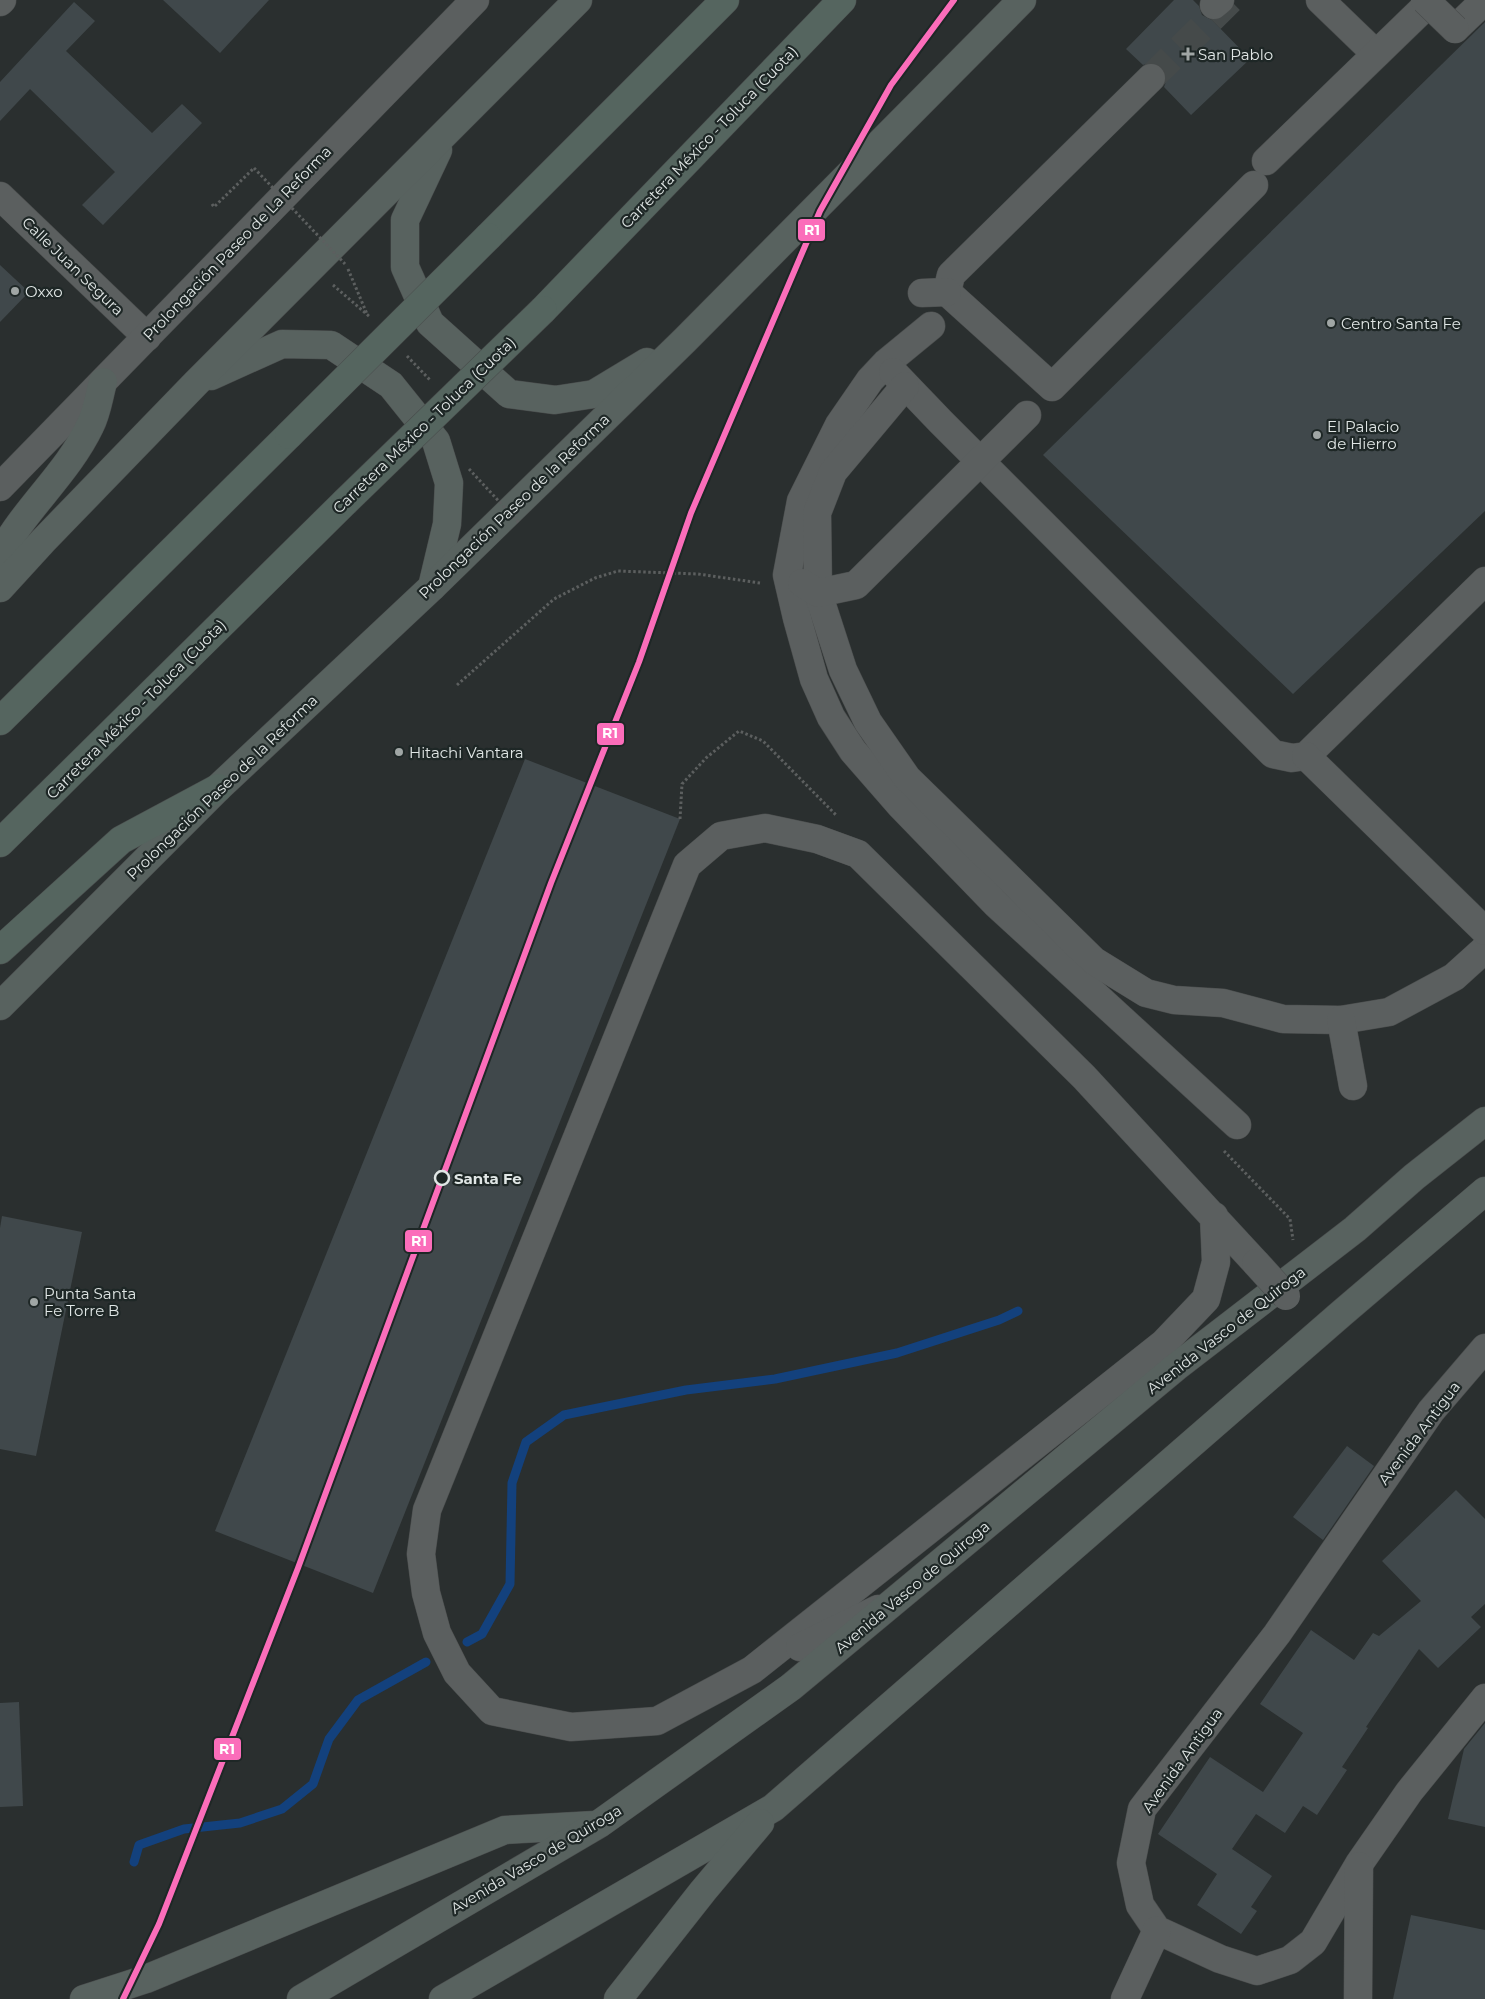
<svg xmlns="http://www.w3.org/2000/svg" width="1485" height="1999" viewBox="0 0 1485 1999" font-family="Montserrat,sans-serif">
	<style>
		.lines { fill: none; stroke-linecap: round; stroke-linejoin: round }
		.stream { stroke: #13417d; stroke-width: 9 }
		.building { fill: #40484b }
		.minor-tunnel { stroke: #454a4a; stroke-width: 28; stroke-dasharray: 28 14; stroke-linecap: butt }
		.minor-casing { stroke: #494c4c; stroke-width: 29 }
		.major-casing { stroke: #494c4c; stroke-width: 29 }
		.highway-casing { stroke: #494c4c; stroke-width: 29 }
		.path { stroke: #5c5f5f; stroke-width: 3; stroke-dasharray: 2.5 2.5; stroke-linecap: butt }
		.minor { stroke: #5b5f5f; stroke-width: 28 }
		.major { stroke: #58625f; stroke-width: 28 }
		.highway { stroke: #55655f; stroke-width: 28 }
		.minor-bridge-casing { stroke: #494c4c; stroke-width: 29; stroke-linecap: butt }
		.highway-bridge-casing { stroke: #494c4c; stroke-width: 29; stroke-linecap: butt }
		.path-bridge { stroke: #5c5f5f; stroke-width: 3; stroke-dasharray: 2.5 2.5; stroke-linecap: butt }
		.minor-bridge { stroke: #5b5f5f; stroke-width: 28 }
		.highway-bridge { stroke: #55655f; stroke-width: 28 }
		.rail-1-casing { stroke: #1e2726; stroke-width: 10 }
		.rail-1 { stroke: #fb6dba; stroke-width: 6 }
		.poi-dot { fill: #a0a6a5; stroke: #1e2726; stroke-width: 2 }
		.stop-dot { fill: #1e2726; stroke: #e0e6e5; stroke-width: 2.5 }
		.labels { text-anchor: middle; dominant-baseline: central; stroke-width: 4.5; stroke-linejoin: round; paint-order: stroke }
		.poi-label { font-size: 15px; fill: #e0e6e5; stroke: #1e2726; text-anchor: start }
		.street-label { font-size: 15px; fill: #e0e6e5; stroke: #1e2726 }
		.stop-label { font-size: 15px; font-weight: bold; fill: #e0e6e5; stroke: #1e2726; text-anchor: start }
		.line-badge { stroke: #1e2726; stroke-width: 2 }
		.badge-label { font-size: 14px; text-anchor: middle; font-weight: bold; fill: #fff }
	</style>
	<rect width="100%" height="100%" fill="#2a2f2f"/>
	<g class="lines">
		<g class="stream">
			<polyline points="467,1642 482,1634 510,1584 512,1483 526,1442 564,1415 686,1390 775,1379 897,1353 999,1320 1018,1311"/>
			<polyline points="134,1862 139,1845 184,1829 240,1823 282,1809 313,1784 329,1739 358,1700 426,1662"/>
		</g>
	</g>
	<g class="building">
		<polygon points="163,0 269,0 220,53"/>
		<polygon points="1174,0 1193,0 1199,6 1202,15 1212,20 1250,59 1191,115 1164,87 1166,82 1166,75 1162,67 1155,63 1148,63 1143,65 1126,49"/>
		<polygon points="74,2 95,21 66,51 152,133 182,104 202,123 103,225 82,205 115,172 30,89 0,121 0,82"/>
		<polygon points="1485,22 1485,511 1293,694 1043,455"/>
		<polygon points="0,265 29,292 0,322"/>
		<polygon points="525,759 680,819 373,1593 215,1531"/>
		<polygon points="2,1216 82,1232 36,1456 0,1449 0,1228"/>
		<polygon points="1347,1446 1374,1466 1323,1540 1293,1517"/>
		<polygon points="1456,1490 1485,1519 1485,1604 1471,1617 1481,1627 1438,1668 1419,1649 1366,1727 1368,1728 1342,1767 1347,1770 1317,1815 1303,1806 1285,1833 1256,1814 1232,1849 1272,1876 1251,1907 1257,1911 1241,1934 1197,1905 1217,1874 1158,1834 1210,1757 1263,1792 1303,1733 1260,1704 1311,1630 1354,1660 1373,1633 1379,1636 1421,1601 1382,1561"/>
		<polygon points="19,1702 23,1806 0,1807 0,1703"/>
		<polygon points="1485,1723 1485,1827 1448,1819 1464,1749"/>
		<polygon points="1411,1915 1485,1930 1485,1999 1393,1999"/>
	</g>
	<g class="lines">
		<polyline class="minor-tunnel" points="1151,78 1230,0"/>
		<defs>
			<g id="minor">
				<polyline points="1320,0 1376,54"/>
				<polyline points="0,2 2,0"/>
				<polyline points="1214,5 1220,0"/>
				<polyline points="1455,29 1485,0"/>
				<polyline points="1151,78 951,275 947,292 1052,387 1254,185"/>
				<polyline points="1266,161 1429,3"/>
				<polyline points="0,196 147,337"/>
				<polyline points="922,293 947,292"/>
				<polyline points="931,326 886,363 870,380 839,425 801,501 787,575 797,618 814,679 831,717 853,751 901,806 996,904 1237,1125"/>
				<polyline points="893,372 941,422 1273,754 1292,758 1306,756 1485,581"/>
				<polyline points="905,386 833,472 817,513 818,593 843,670 868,722 907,778 1094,961 1146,993 1174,1000 1223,1003 1283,1019 1341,1020 1389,1012 1454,977 1485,949"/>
				<polyline points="0,487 475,0"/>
				<polyline points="802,583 818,593 856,585 1027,415"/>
				<polyline points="1306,756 1485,931"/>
				<polyline points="1341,1020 1353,1086"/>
				<polyline points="1214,1216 1216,1262 1206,1299 1164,1343 752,1670 657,1721 571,1727 492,1711 457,1673 437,1633 426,1593 421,1554 427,1510 687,865 721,836 765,828 817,839 858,854 1084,1077 1256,1263"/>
				<polyline points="1485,1348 1431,1411 1277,1634 1142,1809 1131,1863 1140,1905 1157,1930 1220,1959 1257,1971 1290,1960 1313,1942 1359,1864 1409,1792 1485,1698"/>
				<polyline points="800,1647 878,1609"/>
				<polyline points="1125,1999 1157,1930"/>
				<polyline points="1358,1999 1359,1866"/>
			</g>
			<g id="major">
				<polyline points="438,150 405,220 405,267 430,323 509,394 555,400 594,394 647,362"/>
				<polyline points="211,376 282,344 331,345 391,385 436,441 449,483 447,524 432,587"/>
				<path d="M0,555C25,508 67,474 90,426C97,413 99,396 103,382"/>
				<polyline points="0,588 43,541 196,383 578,0"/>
				<polyline points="0,1006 218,788 432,587 685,340 1022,0"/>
				<polyline points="84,1999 146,1979 505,1830 595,1825"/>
				<polyline points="301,1999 599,1824 791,1687 1176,1367 1355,1229 1414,1177 1485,1121"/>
				<polyline points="443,1999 773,1808 1342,1313 1485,1191"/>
				<polyline points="618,1999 703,1891 760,1823"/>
			</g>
			<g id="highway">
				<polyline points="488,237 725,0"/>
				<polyline points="543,310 842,0"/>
				<polyline points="0,721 289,435"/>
				<polyline points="0,843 345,502"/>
				<polyline points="0,950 121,840 218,788"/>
			</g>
		</defs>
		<use href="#minor" class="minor-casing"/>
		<use href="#major" class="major-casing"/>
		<use href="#highway" class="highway-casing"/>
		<g class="path">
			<polyline points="212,204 214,207 254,168"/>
			<polyline points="348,269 367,314"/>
			<polyline points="333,285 370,317"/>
			<polyline points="407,356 430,380"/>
			<polyline points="457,685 554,599 595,578 618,571 698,574 760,583"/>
			<polyline points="680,819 682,784 706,758 739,731 763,741 836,815"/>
			<polyline points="1224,1151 1290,1219 1293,1240"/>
		</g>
		<use href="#minor" class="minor"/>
		<use href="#major" class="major"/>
		<use href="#highway" class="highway"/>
		<defs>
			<g id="minor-bridge">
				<polyline points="1425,0 1455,29"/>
				<polyline points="1256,1263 1286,1296"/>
			</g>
			<g id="highway-bridge">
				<polyline points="289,435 488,237"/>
				<polyline points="345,502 543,310"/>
			</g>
		</defs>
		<use href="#minor-bridge" class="minor-bridge-casing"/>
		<use href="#highway-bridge" class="highway-bridge-casing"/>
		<g class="path-bridge">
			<polyline points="254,168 345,264"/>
			<polyline points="469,469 519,523"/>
		</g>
		<use href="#minor-bridge" class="minor-bridge"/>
		<use href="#highway-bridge" class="highway-bridge"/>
		<defs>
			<polyline id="rail-1" points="123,1999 159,1924 298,1568 551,883 639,662 691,513 820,211 891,85 954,0"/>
		</defs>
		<use href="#rail-1" class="rail-1-casing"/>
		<use href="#rail-1" class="rail-1"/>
	</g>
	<g class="poi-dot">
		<path d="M1185.5 46.5h5v5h5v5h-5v5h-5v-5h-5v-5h5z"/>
		<circle cx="15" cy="291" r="5"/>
		<circle cx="1331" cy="323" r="5"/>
		<circle cx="1317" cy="435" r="5"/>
		<circle cx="399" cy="752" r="5"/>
		<circle cx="34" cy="1302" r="5"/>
	</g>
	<circle class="stop-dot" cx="442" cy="1178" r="7"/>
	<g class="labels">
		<g class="poi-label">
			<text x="1198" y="54">San Pablo</text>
			<text x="25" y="291">Oxxo</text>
			<text x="1341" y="323">Centro Santa Fe</text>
			<text x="1327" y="426">El Palacio<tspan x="1327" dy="17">de Hierro</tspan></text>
			<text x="409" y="752">Hitachi Vantara</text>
			<text x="44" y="1293">Punta Santa<tspan x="44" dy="17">Fe Torre B</tspan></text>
		</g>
		<g class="street-label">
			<text transform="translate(709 137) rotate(-46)">Carretera México - Toluca (Cuota)</text>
			<text transform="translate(237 243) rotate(-46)">Prolongación Paseo de La Reforma</text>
			<text transform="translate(73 266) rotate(44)">Calle Juan Segura</text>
			<text transform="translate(424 425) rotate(-44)">Carretera México - Toluca (Cuota)</text>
			<text transform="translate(514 506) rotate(-44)">Prolongación Paseo de la Reforma</text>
			<text transform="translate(136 709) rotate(-45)">Carretera México - Toluca (Cuota)</text>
			<text transform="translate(222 787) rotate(-44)">Prolongación Paseo de la Reforma</text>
			<text transform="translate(1226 1330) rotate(-38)">Avenida Vasco de Quiroga</text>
			<text transform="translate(1419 1433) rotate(-53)">Avenida Antigua</text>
			<text transform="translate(912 1587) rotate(-40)">Avenida Vasco de Quiroga</text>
			<text transform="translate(1182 1760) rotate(-54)">Avenida Antigua</text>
			<text transform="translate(536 1859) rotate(-31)">Avenida Vasco de Quiroga</text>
		</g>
		<g class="stop-label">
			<text x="454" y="1178">Santa Fe</text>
		</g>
	</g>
	<g class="line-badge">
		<rect x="797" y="218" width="29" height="24" rx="5" fill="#fb6dba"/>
		<rect x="596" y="722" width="29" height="24" rx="5" fill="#fb6dba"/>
		<rect x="404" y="1229" width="29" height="24" rx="5" fill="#fb6dba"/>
		<rect x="213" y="1737" width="29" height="24" rx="5" fill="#fb6dba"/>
	</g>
	<g class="badge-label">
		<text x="812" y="235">R1</text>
		<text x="610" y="738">R1</text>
		<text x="419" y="1246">R1</text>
		<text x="227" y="1754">R1</text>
	</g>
</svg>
